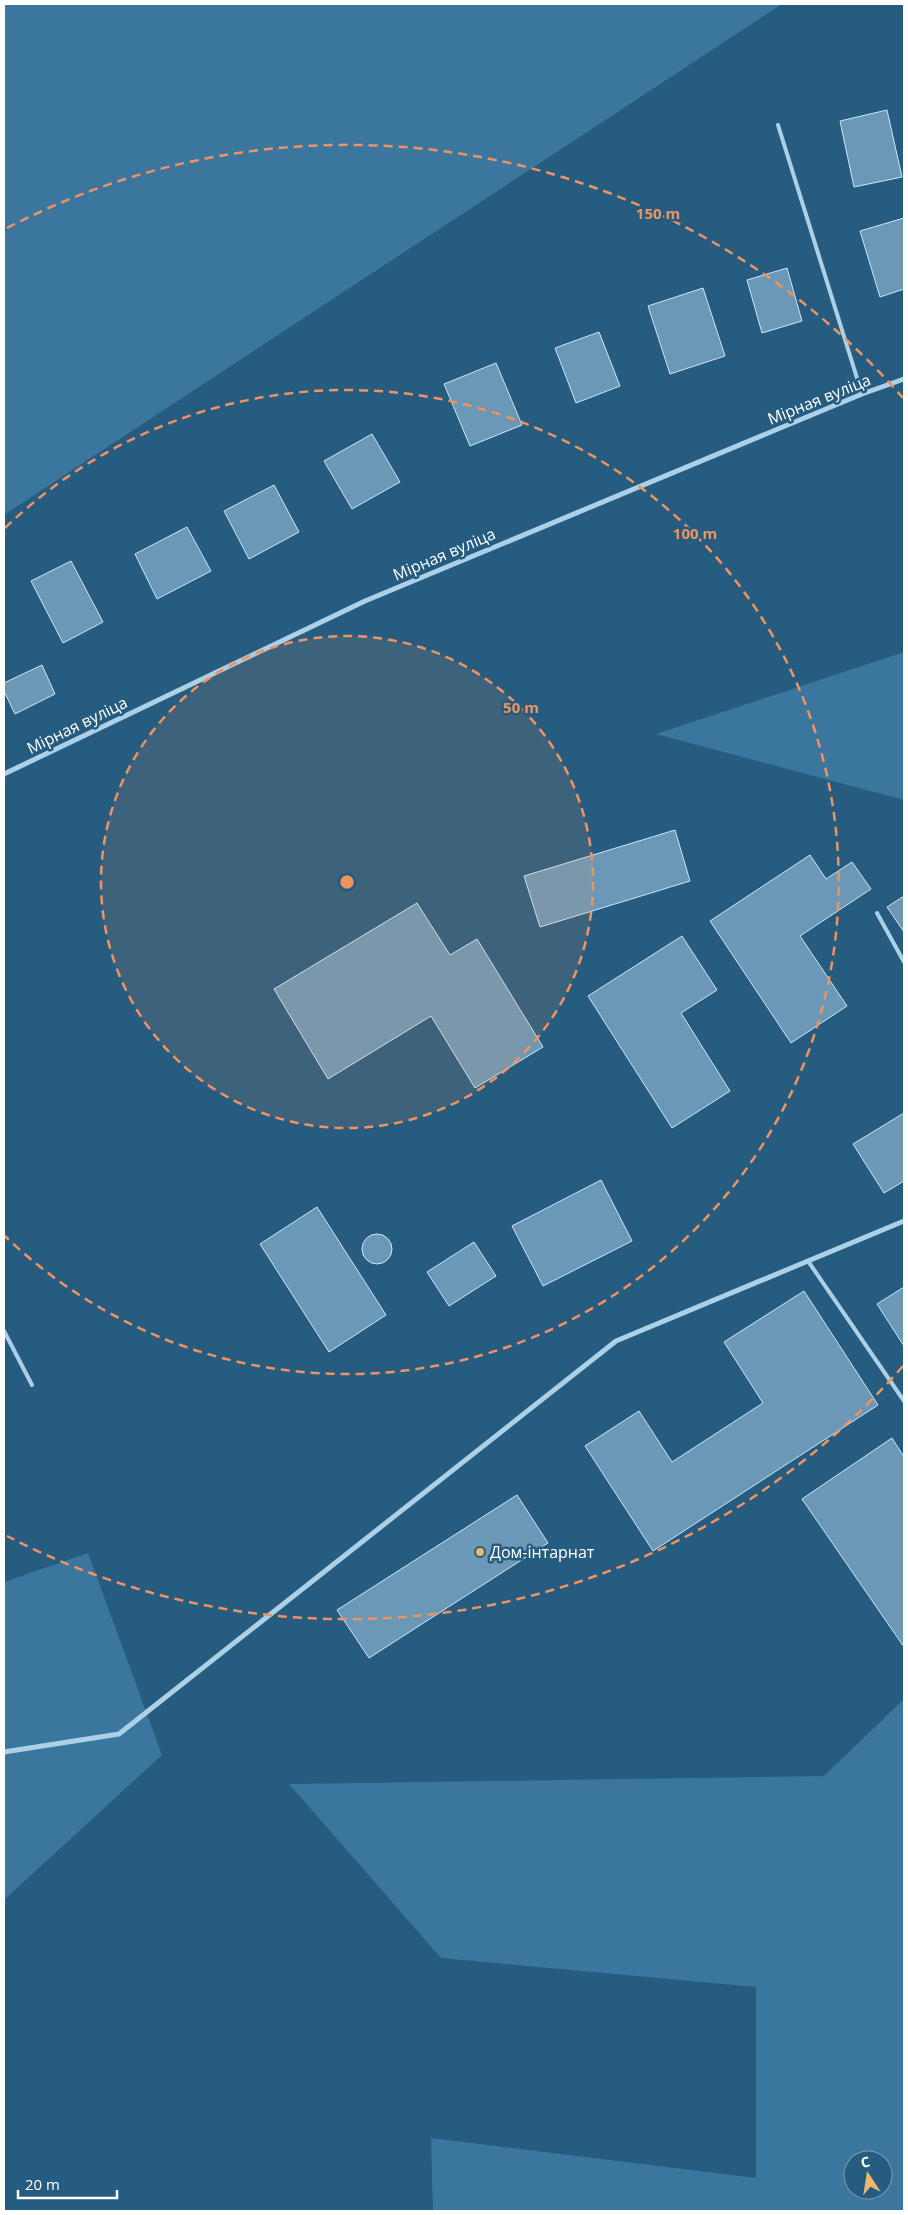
<svg xmlns="http://www.w3.org/2000/svg" width="908" height="2215" viewBox="0 0 908 2215" font-family="'Open Sans',sans-serif">
	<style>
		.green { fill: #3a769d; fill-rule: evenodd }
		.building { fill: #6a98b6; stroke: #cfe6f5 }
		.lines { fill: none; stroke-linecap: round; stroke-linejoin: round }
		.service { stroke: #acd0e6; stroke-width: 4 }
		.minor { stroke: #acd0e6; stroke-width: 5 }
		.ring { fill: none; stroke: #f09361; stroke-width: 2.5; stroke-dasharray: 9 6 }
		.poi-dot { fill: #efb670; stroke: #255c80; stroke-width: 2 }
		.labels { text-anchor: middle; dominant-baseline: central; stroke-width: 5; stroke-linejoin: round; paint-order: stroke }
		.street-label { font-size: 16px; fill: #fff; stroke: #255c80 }
		.poi-label { font-size: 16px; fill: #fff; stroke: #255c80; text-anchor: start }
		.centre { fill: #f09361; stroke: #255c80; stroke-width: 2.5 }
		.ring-label { font-size: 15px; text-anchor: middle; font-weight: bold; fill: #f09361; stroke: #255c80; stroke-width: 5; stroke-linejoin: round; paint-order: stroke }
	</style>
	<rect width="100%" height="100%" fill="#255c80"/>
	<g class="green">
		<polygon points="4,4 782,4 4,515"/>
		<polygon points="904,652 904,800 656,734"/>
		<polygon points="88,1553 162,1755 4,1900 4,1582"/>
		<path d="M904,1699V2211H433L431,2138L756,2178V1987L441,1958L289,1784L824,1776ZM853,2160H883V2190H853Z"/>
	</g>
	<g class="building">
		<polygon points="887,110 902,177 854,187 840,121"/>
		<polygon points="904,218 904,289 880,297 860,231"/>
		<polygon points="787,268 802,321 762,333 747,280"/>
		<polygon points="703,288 725,356 670,374 648,306"/>
		<polygon points="599,332 620,386 576,403 555,348"/>
		<polygon points="496,363 522,425 470,446 444,384"/>
		<polygon points="372,434 400,482 352,509 324,461"/>
		<polygon points="274,485 299,532 249,559 224,511"/>
		<polygon points="187,527 211,571 157,599 135,554"/>
		<polygon points="71,561 103,622 63,643 31,581"/>
		<polygon points="42,665 55,694 15,714 4,691 4,683"/>
		<polygon points="675,830 690,881 540,927 524,876"/>
		<polygon points="810,855 826,879 852,862 871,889 800,936 847,1006 791,1043 710,921"/>
		<polygon points="904,896 904,932 887,907"/>
		<polygon points="417,903 450,955 477,939 543,1047 475,1088 431,1016 328,1079 274,989"/>
		<polygon points="682,936 717,990 681,1013 730,1091 672,1128 588,996"/>
		<polygon points="904,1113 904,1181 884,1193 853,1144"/>
		<polygon points="601,1180 632,1241 543,1286 512,1226"/>
		<polygon points="317,1207 386,1315 329,1352 260,1244"/>
		<circle cx="377" cy="1249" r="15"/>
		<polygon points="474,1242 496,1276 449,1306 427,1272"/>
		<polygon points="904,1287 904,1346 877,1304"/>
		<polygon points="804,1291 878,1405 653,1551 585,1446 639,1411 672,1462 763,1403 724,1342"/>
		<polygon points="892,1438 904,1457 904,1647 802,1499"/>
		<polygon points="517,1495 548,1543 369,1658 337,1610"/>
	</g>
	<g class="lines">
		<g class="service">
			<polyline points="778,125 862,394"/>
			<polyline points="877,913 904,962"/>
			<polyline points="808,1261 904,1401"/>
			<polyline points="4,1331 32,1385"/>
		</g>
		<g class="minor">
			<polyline points="4,774 365,601 862,394 904,379"/>
			<polyline points="4,1752 119,1734 616,1341 904,1221"/>
		</g>
	</g>
	<circle cx="347" cy="882" r="246" fill="#f09361" fill-opacity=".12"/>
	<g class="ring">
		<circle cx="347" cy="882" r="246"/>
		<path d="M5 528A492 492 0 1 1 5 1236"/>
		<path d="M903 1366A737 737 0 0 1 7 1536M7 228A737 737 0 0 1 903 398"/>
	</g>
	<circle class="poi-dot" cx="480" cy="1552" r="5"/>
	<g class="labels">
		<g class="street-label">
			<text transform="translate(819 399) rotate(-22)">Мірная вуліца</text>
			<text transform="translate(444 554) rotate(-23)">Мірная вуліца</text>
			<text transform="translate(77 725) rotate(-26)">Мірная вуліца</text>
		</g>
		<g class="poi-label">
			<text x="490" y="1552">Дом-інтарнат</text>
		</g>
	</g>
	<circle cx="347" cy="882" r="8" class="centre"/>
	<g class="ring-label">
		<text x="658" y="219">150 m</text>
		<text x="695" y="539">100 m</text>
		<text x="521" y="713">50 m</text>
	</g>
	<rect width="908" height="2215" fill="none" stroke="#ffffff" stroke-width="10"/>
	<g transform="translate(868 2175) rotate(348)"><circle r="24" fill="#255c80" stroke="#7c9db3"/>
	<path d="M0-4L9 19L0 12L-9 19Z" fill="#efb670"/>
	<text y="-8" font-size="14" font-weight="bold" text-anchor="middle" fill="#ffffff">С</text>
	</g>
	<path d="M18 2190v8h99v-8" fill="none" stroke="#ffffff" stroke-width="2.5"/>
	<text x="25" y="2190" font-size="15" fill="#ffffff" stroke="#255c80" stroke-width="4" paint-order="stroke">20 m</text>
</svg>
